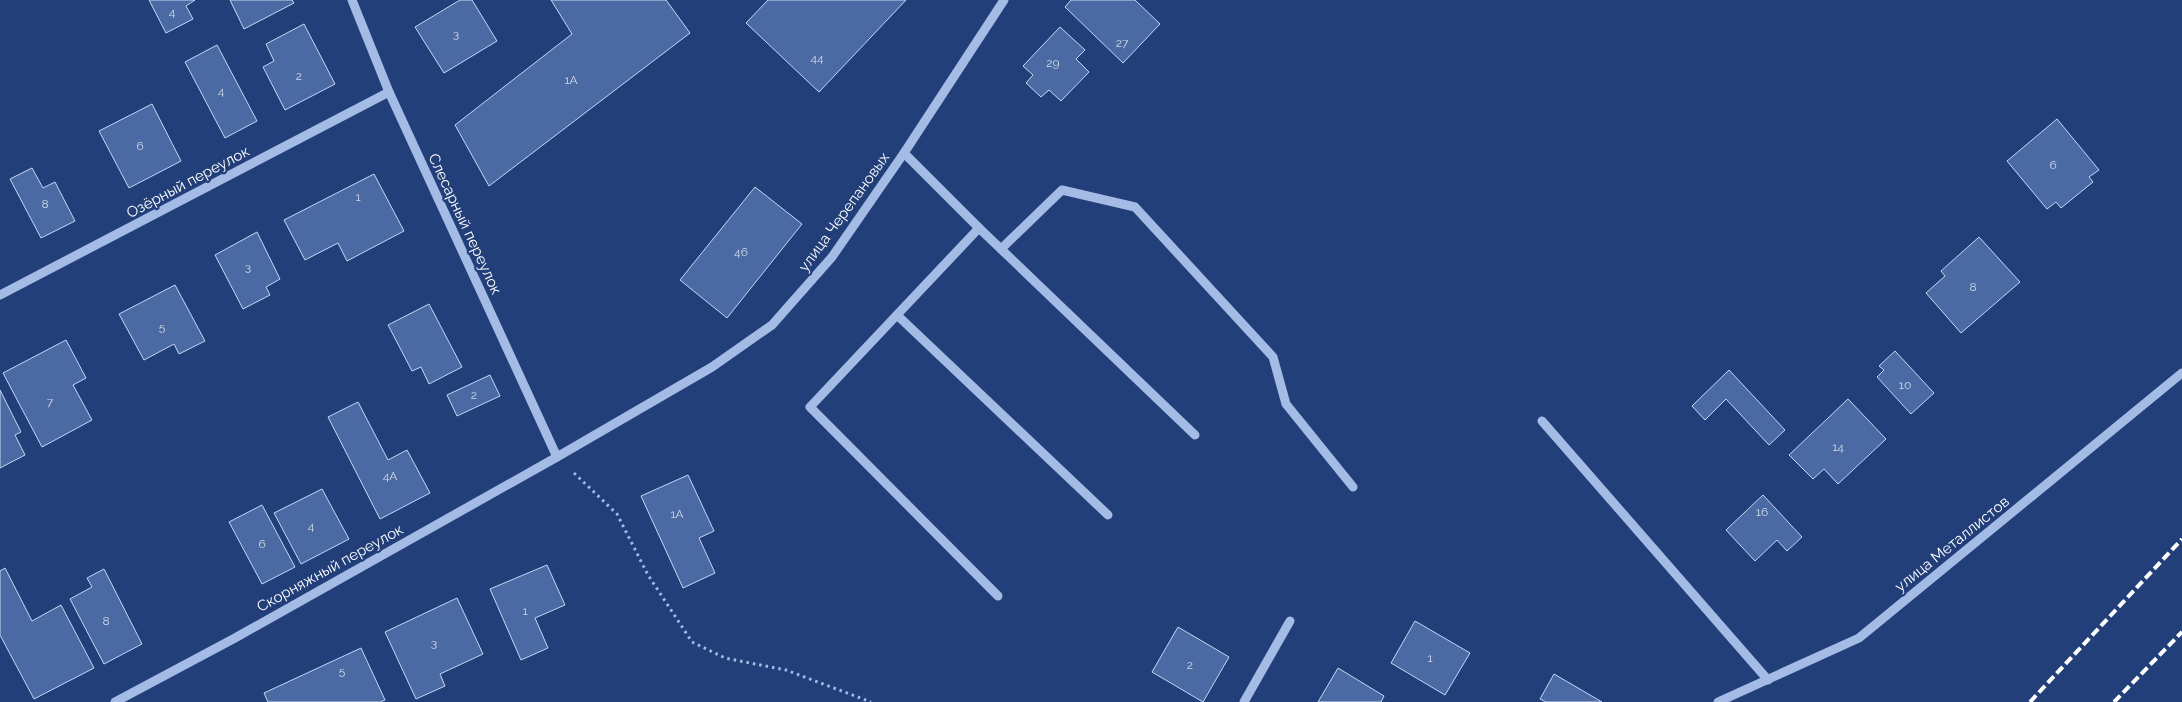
<svg xmlns="http://www.w3.org/2000/svg" width="2182" height="702" viewBox="0 0 2182 702" font-family="Raleway,sans-serif">
	<style>
		.building { fill: #4b69a3; stroke: #c7d7f4 }
		.lines { fill: none; stroke-linecap: round; stroke-linejoin: round }
		.path { stroke: #a4bbe5; stroke-width: 3; stroke-dasharray: 2.5 4; stroke-linecap: butt }
		.minor { stroke: #a4bbe5; stroke-width: 9 }
		.rail { stroke: #fff; stroke-width: 4; stroke-dasharray: 9 4; stroke-linecap: butt }
		.labels { text-anchor: middle; dominant-baseline: central; stroke-width: 4.5; stroke-linejoin: round; paint-order: stroke }
		.number-label { font-size: 12px; fill: #d2dae8 }
		.street-label { font-size: 15px; fill: #fff; stroke: #223f7a }
	</style>
	<rect width="100%" height="100%" fill="#223f7a"/>
	<g class="building">
		<polygon points="149,0 195,0 186,6 193,19 166,33"/>
		<polygon points="230,0 292,0 294,3 244,29"/>
		<polygon points="460,0 472,0 497,41 444,73 415,27"/>
		<polygon points="551,0 666,0 690,33 489,186 455,125 572,34"/>
		<polygon points="768,0 906,0 819,92 746,23"/>
		<polygon points="1071,0 1135,0 1160,24 1123,63 1065,7"/>
		<polygon points="304,24 335,84 285,110 263,67 274,61 266,44"/>
		<polygon points="1060,27 1085,50 1076,59 1089,72 1061,101 1049,90 1041,97 1026,83 1033,75 1023,66"/>
		<polygon points="217,45 257,121 225,138 185,62"/>
		<polygon points="152,104 181,161 129,188 99,131"/>
		<polygon points="2057,119 2099,170 2089,177 2093,182 2061,208 2056,202 2047,209 2007,161"/>
		<polygon points="32,168 43,188 55,182 75,221 41,238 10,179"/>
		<polygon points="374,174 404,231 347,261 338,243 305,260 284,220"/>
		<polygon points="755,187 802,224 727,318 680,280"/>
		<polygon points="257,232 280,279 266,287 270,295 243,309 215,255"/>
		<polygon points="1979,237 2020,282 1961,333 1926,293 1945,276 1941,271"/>
		<polygon points="175,285 205,341 179,354 174,344 144,360 119,314"/>
		<polygon points="429,304 462,367 429,384 421,367 412,371 388,325"/>
		<polygon points="66,340 86,378 73,385 92,420 42,447 3,373"/>
		<polygon points="1895,351 1934,393 1911,414 1877,377 1884,370 1879,366"/>
		<polygon points="1729,370 1785,430 1769,445 1726,399 1705,420 1692,406"/>
		<polygon points="490,375 500,396 457,416 447,395"/>
		<polygon points="0,390 21,432 15,435 25,455 0,468"/>
		<polygon points="1848,399 1886,439 1838,484 1824,469 1813,479 1789,455"/>
		<polygon points="358,402 388,460 407,450 430,493 380,519 328,417"/>
		<polygon points="688,475 714,531 699,538 715,573 683,588 641,496"/>
		<polygon points="322,489 349,539 301,564 274,513"/>
		<polygon points="1763,495 1802,537 1787,551 1777,540 1755,561 1726,530"/>
		<polygon points="262,505 295,567 262,584 229,522"/>
		<polygon points="547,565 565,605 535,618 548,648 521,660 490,589"/>
		<polygon points="5,568 32,621 61,605 94,668 34,699 0,635 0,571"/>
		<polygon points="104,569 142,644 104,664 70,599 92,587 87,578"/>
		<polygon points="457,598 483,654 440,674 445,686 416,699 385,632"/>
		<polygon points="1415,621 1470,653 1445,695 1391,663"/>
		<polygon points="1178,627 1229,657 1203,702 1152,672"/>
		<polygon points="361,648 385,700 380,702 268,702 264,693"/>
		<polygon points="1338,668 1384,696 1381,702 1318,702"/>
		<polygon points="1554,674 1602,702 1546,702 1540,699"/>
	</g>
	<g class="lines">
		<polyline class="path" points="574,473 617,514 648,575 692,642 725,658 786,670 871,702"/>
		<g class="minor">
			<polyline points="352,0 389,92 557,457"/>
			<polyline points="904,153 979,228 1195,435"/>
			<polyline points="979,228 810,407 998,596"/>
			<polyline points="1001,249 1062,190 1135,207 1273,357 1286,404 1353,487"/>
			<polyline points="0,295 389,92"/>
			<polyline points="897,315 1108,515"/>
			<polyline points="1542,421 1768,680"/>
			<polyline points="115,702 235,638 557,457 712,367 772,325 832,257 904,153 1004,0"/>
			<polyline points="1244,702 1290,621"/>
			<polyline points="1718,702 1859,638 2182,373"/>
		</g>
		<g class="rail">
			<polyline points="2030,702 2182,539"/>
			<polyline points="2114,702 2182,632"/>
		</g>
	</g>
	<g class="labels">
		<g class="number-label">
			<text x="172" y="12">4</text>
			<text x="456" y="34">3</text>
			<text x="1122" y="43">27</text>
			<text x="817" y="58">44</text>
			<text x="1053" y="63">29</text>
			<text x="299" y="76">2</text>
			<text x="571" y="80">1А</text>
			<text x="221" y="91">4</text>
			<text x="140" y="146">6</text>
			<text x="2053" y="165">6</text>
			<text x="358" y="197">1</text>
			<text x="45" y="204">8</text>
			<text x="741" y="252">46</text>
			<text x="248" y="267">3</text>
			<text x="1973" y="287">8</text>
			<text x="162" y="327">5</text>
			<text x="1905" y="385">10</text>
			<text x="474" y="395">2</text>
			<text x="50" y="402">7</text>
			<text x="1838" y="447">14</text>
			<text x="390" y="476">4А</text>
			<text x="1762" y="512">16</text>
			<text x="677" y="514">1А</text>
			<text x="311" y="526">4</text>
			<text x="262" y="544">6</text>
			<text x="525" y="611">1</text>
			<text x="106" y="621">8</text>
			<text x="434" y="643">3</text>
			<text x="1430" y="658">1</text>
			<text x="1190" y="665">2</text>
			<text x="342" y="671">5</text>
		</g>
		<g class="street-label">
			<text transform="translate(188 182) rotate(-28)">Озёрный переулок</text>
			<text transform="translate(844 212) rotate(-54)">улица Черепановых</text>
			<text transform="translate(465 224) rotate(65)">Слесарный переулок</text>
			<text transform="translate(1952 544) rotate(-39)">улица Металлистов</text>
			<text transform="translate(330 568) rotate(-29)">Скорняжный переулок</text>
		</g>
	</g>
</svg>
